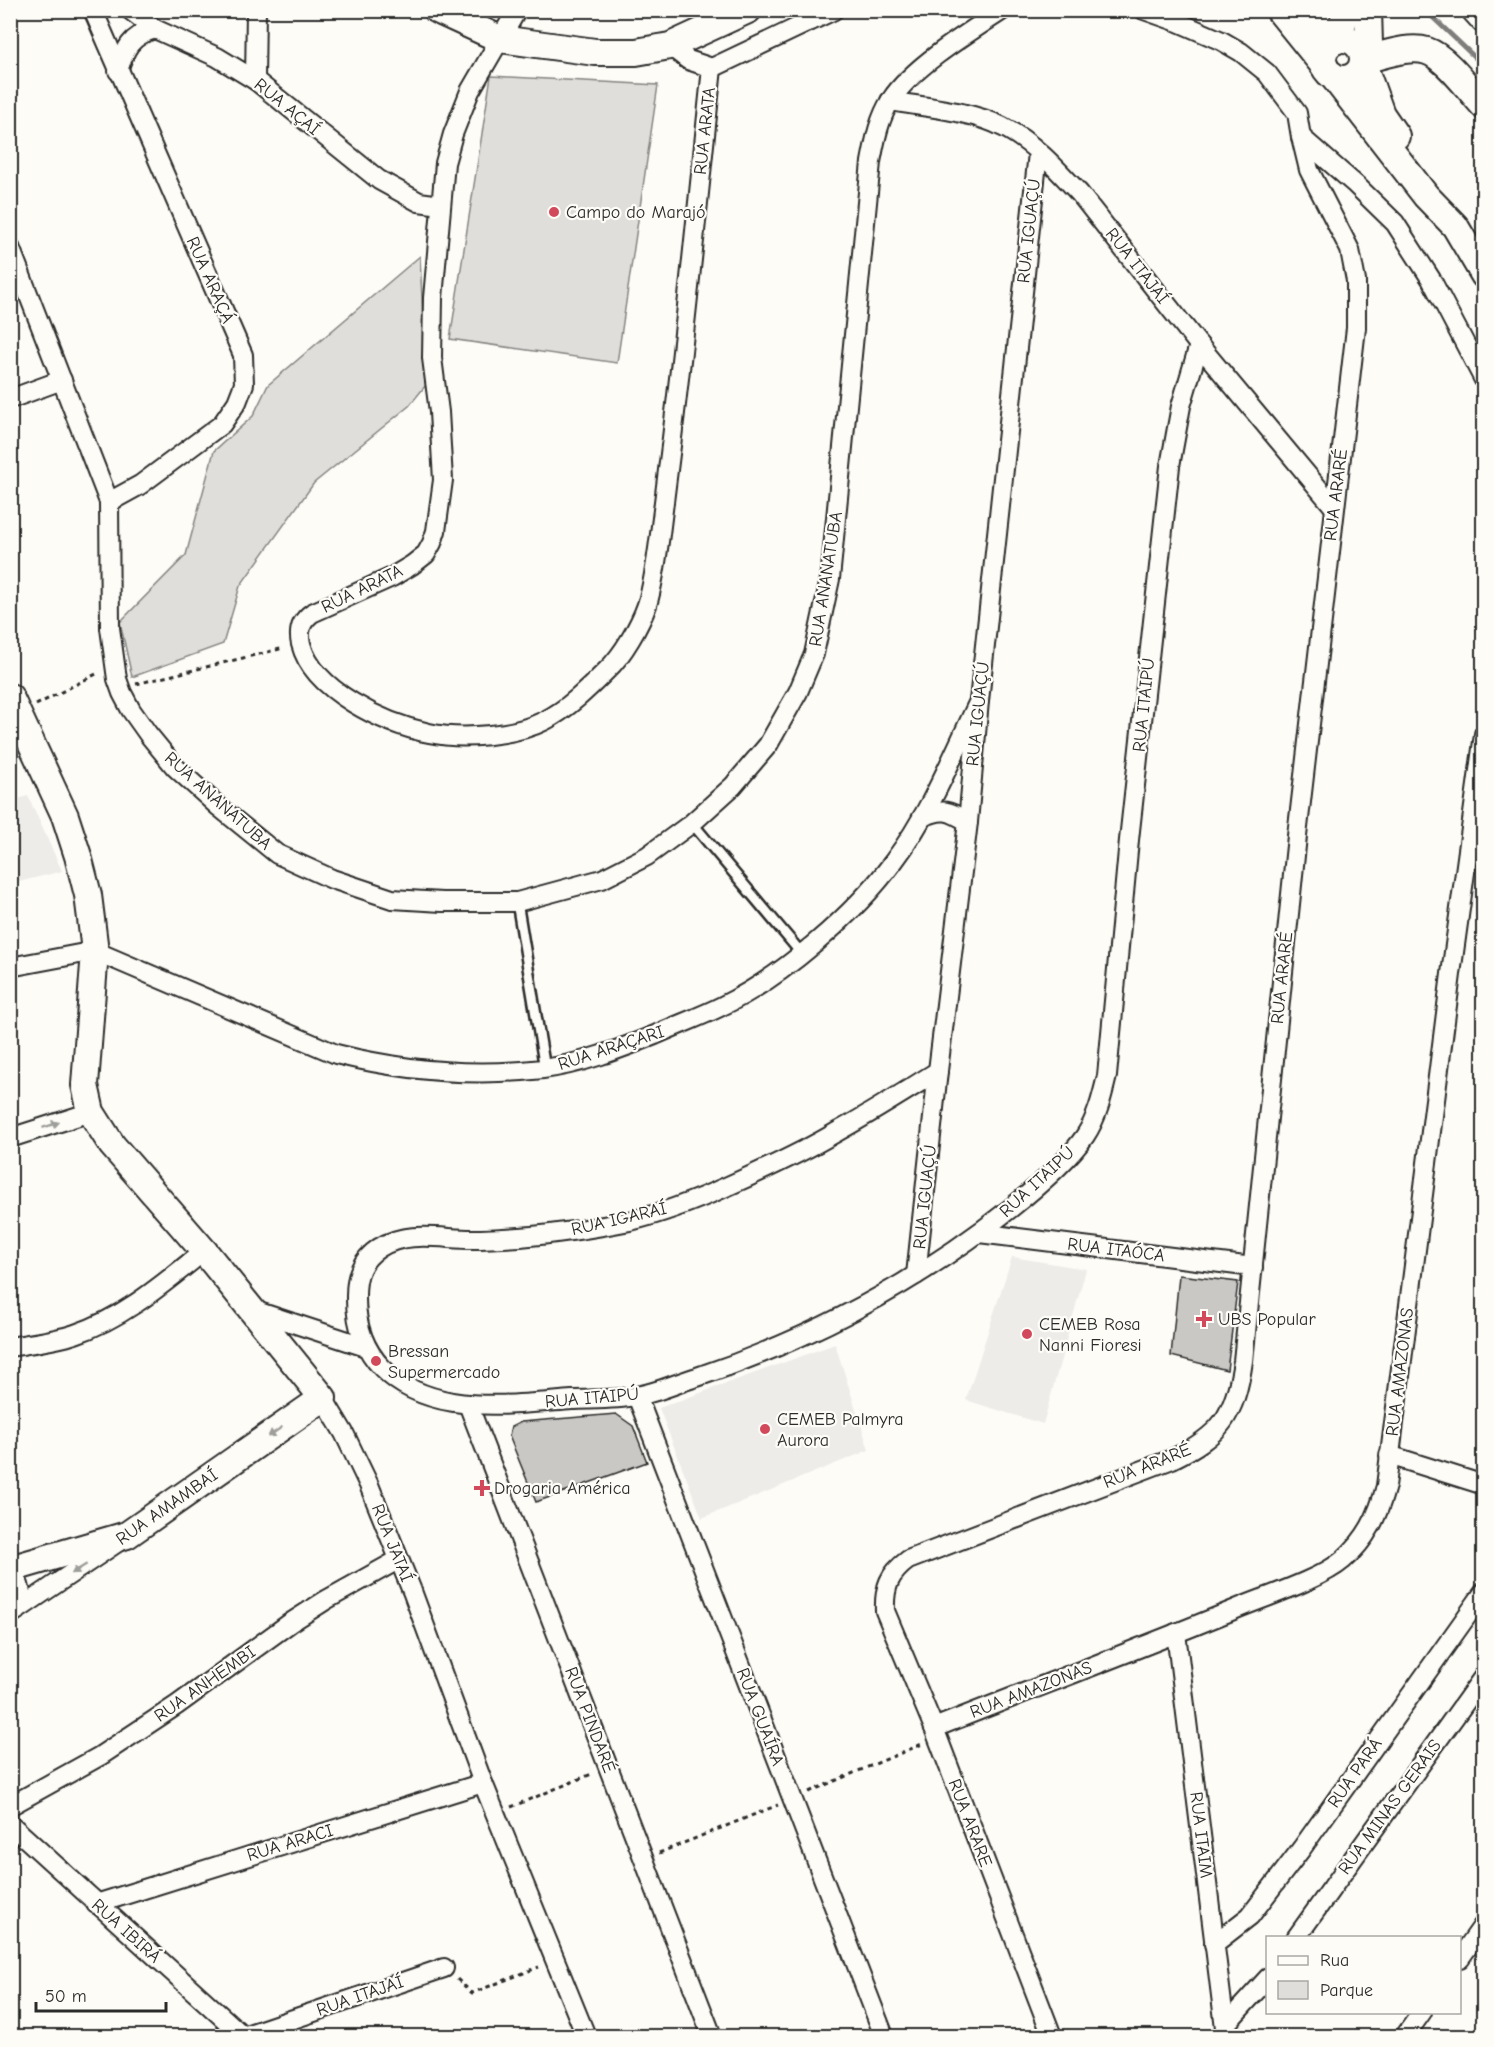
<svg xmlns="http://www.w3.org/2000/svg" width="1494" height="2047" viewBox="0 0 1494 2047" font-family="'Comic Neue',sans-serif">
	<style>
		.built { fill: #edece8 }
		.green { fill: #dfdeda; stroke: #858482; stroke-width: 1.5 }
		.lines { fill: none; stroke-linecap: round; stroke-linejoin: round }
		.stream { stroke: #7e7d7b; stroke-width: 5 }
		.building { fill: #c9c8c4; stroke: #2b2b2b; stroke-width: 1.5 }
		.lane-casing { stroke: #2b2b2b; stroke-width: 14 }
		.street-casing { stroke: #2b2b2b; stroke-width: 22 }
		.secondary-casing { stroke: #2b2b2b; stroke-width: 30 }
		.path { stroke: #2b2b2b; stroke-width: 3; stroke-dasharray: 4.5 4.5; stroke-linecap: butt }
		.lane { stroke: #fdfcf7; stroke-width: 9 }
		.street { stroke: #fdfcf7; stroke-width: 18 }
		.secondary { stroke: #fdfcf7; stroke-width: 26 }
		.oneway { fill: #9e9e9b }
		.poi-dot { fill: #d1495b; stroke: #fdfcf7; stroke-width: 2 }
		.labels { text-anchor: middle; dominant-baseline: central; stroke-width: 4.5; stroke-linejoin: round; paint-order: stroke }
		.street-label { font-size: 18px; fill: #2b2b2b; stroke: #fdfcf7 }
		.poi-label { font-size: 18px; fill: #2b2b2b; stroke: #fdfcf7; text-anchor: start }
	</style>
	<rect width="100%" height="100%" fill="#fdfcf7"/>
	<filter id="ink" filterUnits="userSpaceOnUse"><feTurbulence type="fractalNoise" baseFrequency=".0167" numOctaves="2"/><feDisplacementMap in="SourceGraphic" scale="12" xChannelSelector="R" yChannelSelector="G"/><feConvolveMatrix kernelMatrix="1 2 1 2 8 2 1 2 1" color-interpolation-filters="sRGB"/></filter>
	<g filter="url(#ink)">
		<g class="built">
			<polygon points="28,796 62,871 11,884 11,801"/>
			<polygon points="1012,1257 1086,1269 1043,1424 966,1400"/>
			<polygon points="835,1344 869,1450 702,1518 659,1408"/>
		</g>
		<g class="green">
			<polygon points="491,76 658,85 617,363 450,339"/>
			<polygon points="420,256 426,385 409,406 314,483 240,586 223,644 132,677 120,622 186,555 214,451 253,416 268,385"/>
		</g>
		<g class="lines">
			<polyline class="stream" points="1425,10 1484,66"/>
		</g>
		<g class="building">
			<polygon points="1179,1275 1238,1282 1227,1370 1171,1356"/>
			<polygon points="616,1414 633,1426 647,1462 536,1502 509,1436 511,1427 521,1422"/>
		</g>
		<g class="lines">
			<defs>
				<g id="lane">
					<polyline points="692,823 802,954"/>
					<polyline points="517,902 545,1069"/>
				</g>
				<g id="street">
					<polyline points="93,10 243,355 244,384 237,402 222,424 140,485 109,502"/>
					<polyline points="130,10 155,29 217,57 255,80 379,180 419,202 441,205"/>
					<path d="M517,10L470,91L453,134L445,163L433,298L432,358L439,412L443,480L436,531L432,543L426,554L412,565L392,577L312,613C301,621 298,631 301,644C313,691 385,724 429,733C462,740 514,736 544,721C567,710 590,687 607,670C623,655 640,625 647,605C654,582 657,557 660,534C664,502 668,470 672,438C687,315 699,191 712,68"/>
					<polyline points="670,46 688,60 712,68 834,10"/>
					<path d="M118,71C125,49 130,36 155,29"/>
					<polyline points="255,80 256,10"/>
					<path d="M890,101C924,107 973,111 1003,127C1033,142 1058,170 1080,194L1199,345L1334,507"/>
					<polyline points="1301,137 1356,185 1395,223 1431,279 1484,380"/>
					<path d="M10,247L109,502L110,628L117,679L122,693L131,710L148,734L175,767L219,807L277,854L332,879L392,899L442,902H517L602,879L647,856L692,823L733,786L768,745L798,692L814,654L830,579L871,162C875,141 879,118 891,100C912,67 969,32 1003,10"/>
					<polyline points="10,399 62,380"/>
					<path d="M922,817C943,808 949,810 968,822"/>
					<path d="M10,967L95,951L336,1054C404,1071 473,1077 543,1069C581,1064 620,1049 655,1035C677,1025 700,1017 722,1006C781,978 855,914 894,861C930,813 953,755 979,701"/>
					<path d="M938,1071C904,1092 870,1114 835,1133C801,1153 764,1170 728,1186C697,1200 664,1213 630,1221C594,1228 557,1234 520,1237C504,1238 488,1239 472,1239C442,1239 406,1230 379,1248C361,1260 356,1275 356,1296C355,1357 395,1392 453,1402C492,1408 533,1403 572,1400C593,1399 615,1400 636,1396C656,1393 677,1383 697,1377C811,1339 917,1283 1011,1208C1036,1188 1067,1162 1085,1136C1097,1118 1102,1097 1107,1076L1129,840L1170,466L1181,406L1199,345"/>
					<polyline points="10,1138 91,1112"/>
					<polyline points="979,1233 1253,1267"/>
					<polyline points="916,1275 938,1071 968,822 979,701 1038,153"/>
					<polyline points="253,1310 366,1347"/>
					<path d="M10,1347C32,1343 54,1341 75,1334C124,1318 164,1283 204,1251"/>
					<polyline points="637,1396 884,2036"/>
					<polyline points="323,1398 344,1433 369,1485 412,1591 483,1783 586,2036"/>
					<polyline points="468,1404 712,2036"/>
					<polyline points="1389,1455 1484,1485"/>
					<polyline points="10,1574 19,1585 24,1605"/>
					<polyline points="10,1615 118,1542"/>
					<polyline points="1176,1633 1226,2036"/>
					<path d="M934,1728C1035,1688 1136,1650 1236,1609C1265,1597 1321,1579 1343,1560C1367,1539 1378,1516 1386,1486L1451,974L1484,734"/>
					<polyline points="10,1806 100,1756 177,1705 290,1623 326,1600 398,1560"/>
					<polyline points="10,1824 243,2036"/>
					<polyline points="96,1904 483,1783"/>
					<polyline points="1296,1938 1484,1676"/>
					<polyline points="1214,1944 1250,1916 1302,1848 1484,1592"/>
					<polyline points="1460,1958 1484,1924"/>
					<polyline points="1225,2025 1268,1978"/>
					<polyline points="243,2036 444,1968"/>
					<path d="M1052,2036L934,1728L885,1611C884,1587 889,1574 908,1560L1172,1459C1221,1435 1235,1416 1243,1361L1297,836L1356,328V281L1350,250L1309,170L1301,137L1297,113L1267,73L1241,52L1222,41L1178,22L1144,10"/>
					<polyline points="1405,2036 1422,2012"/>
				</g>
				<g id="secondary">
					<polyline points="437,10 500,39 595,52 636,52 670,46 748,10"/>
					<polyline points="1279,10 1325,67"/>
					<polyline points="1290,10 1322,27 1333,42"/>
					<polyline points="1475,10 1484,20"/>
					<circle cx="1343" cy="59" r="20"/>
					<polyline points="1337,40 1347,10"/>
					<polyline points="1363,56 1369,44 1368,10"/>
					<path d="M1363,60C1382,56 1408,45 1427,51C1446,57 1470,91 1484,106"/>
					<polyline points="1363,64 1381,114 1396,136"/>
					<polyline points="1332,75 1426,196 1455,226 1484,275"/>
					<polyline points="10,697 65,816 78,856 88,895 95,951 85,1085 91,1112 112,1145 204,1251 323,1398 127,1535 10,1569"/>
				</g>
			</defs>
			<use href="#lane" class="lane-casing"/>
			<use href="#street" class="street-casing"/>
			<use href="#secondary" class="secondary-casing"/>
			<g class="path">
				<polyline points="136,684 284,648"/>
				<polyline points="36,705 100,672"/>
				<polyline points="809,1792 922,1744"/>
				<polyline points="511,1807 594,1773"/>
				<polyline points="659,1853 778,1805"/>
				<polyline points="457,1979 472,1993 539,1967"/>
			</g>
			<use href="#lane" class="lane"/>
			<use href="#street" class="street"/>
			<use href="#secondary" class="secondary"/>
		</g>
		<defs><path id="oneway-solid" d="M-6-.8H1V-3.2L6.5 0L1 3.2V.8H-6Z" transform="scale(1.5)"/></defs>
		<g class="oneway">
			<use href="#oneway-solid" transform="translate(51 1125) rotate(-18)"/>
			<use href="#oneway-solid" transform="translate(275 1432) rotate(145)"/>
			<use href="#oneway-solid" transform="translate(79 1569) rotate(148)"/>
		</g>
	</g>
	<g class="poi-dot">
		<circle cx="554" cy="212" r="6"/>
		<path d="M1201 1310h6v6h6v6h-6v6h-6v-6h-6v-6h6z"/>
		<circle cx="1027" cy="1334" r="6"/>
		<circle cx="376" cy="1361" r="6"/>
		<circle cx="765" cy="1429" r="6"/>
		<path d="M479 1479h6v6h6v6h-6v6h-6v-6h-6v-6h6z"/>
	</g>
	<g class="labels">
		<g class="street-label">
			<text transform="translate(287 107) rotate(39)">RUA AÇAÍ</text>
			<text transform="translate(705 131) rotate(-84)">RUA ARATA</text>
			<text transform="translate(1029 231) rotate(-84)">RUA IGUAÇÚ</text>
			<text transform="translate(1137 266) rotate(52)">RUA ITAJAÍ</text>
			<text transform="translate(210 280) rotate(66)">RUA ARAÇÁ</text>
			<text transform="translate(1336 495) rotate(-83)">RUA ARARÉ</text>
			<text transform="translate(826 579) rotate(-81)">RUA ANANATUBA</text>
			<text transform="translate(362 589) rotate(-26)">RUA ARATA</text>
			<text transform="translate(1144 705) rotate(-84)">RUA ITAIPÚ</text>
			<text transform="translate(978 714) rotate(-84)">RUA IGUAÇÚ</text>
			<text transform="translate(218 801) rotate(42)">RUA ANANATUBA</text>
			<text transform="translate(1282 978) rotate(-84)">RUA ARARÉ</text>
			<text transform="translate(611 1048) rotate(-18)">RUA ARAÇARI</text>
			<text transform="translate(1037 1182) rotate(-43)">RUA ITAIPÚ</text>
			<text transform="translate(925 1197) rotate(-84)">RUA IGUAÇÚ</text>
			<text transform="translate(619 1219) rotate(-13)">RUA IGARAÍ</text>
			<text transform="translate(1116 1250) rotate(7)">RUA ITAÓCA</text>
			<text transform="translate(1400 1372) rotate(-83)">RUA AMAZONAS</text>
			<text transform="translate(592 1398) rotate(-5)">RUA ITAIPÚ</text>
			<text transform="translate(1147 1466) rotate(-22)">RUA ARARÉ</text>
			<text transform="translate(167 1507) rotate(-35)">RUA AMAMBAÍ</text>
			<text transform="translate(392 1543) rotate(68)">RUA JATAÍ</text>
			<text transform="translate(205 1684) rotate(-35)">RUA ANHEMBI</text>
			<text transform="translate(1031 1690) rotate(-21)">RUA AMAZONAS</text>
			<text transform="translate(760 1717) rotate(69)">RUA GUAÍRA</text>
			<text transform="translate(590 1720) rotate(69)">RUA PINDARÉ</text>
			<text transform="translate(1355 1773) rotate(-55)">RUA PARÁ</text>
			<text transform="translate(1390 1807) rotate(-54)">RUA MINAS GERAIS</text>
			<text transform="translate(970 1823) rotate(69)">RUA ARARE</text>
			<text transform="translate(1201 1835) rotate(83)">RUA ITAIM</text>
			<text transform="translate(290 1843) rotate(-17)">RUA ARACI</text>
			<text transform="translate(126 1931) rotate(42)">RUA IBIRÁ</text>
			<text transform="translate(360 1996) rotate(-19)">RUA ITAJAÍ</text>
		</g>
		<g class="poi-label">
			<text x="566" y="212">Campo do Marajó</text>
			<text x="1218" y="1319">UBS Popular</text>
			<text x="1039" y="1324">CEMEB Rosa<tspan x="1039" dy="21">Nanni Fioresi</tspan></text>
			<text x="388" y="1351">Bressan<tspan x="388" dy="21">Supermercado</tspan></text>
			<text x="777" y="1419">CEMEB Palmyra<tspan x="777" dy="21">Aurora</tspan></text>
			<text x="494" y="1488">Drogaria América</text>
		</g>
	</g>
	<rect width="1494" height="2047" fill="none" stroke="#fdfcf7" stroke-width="36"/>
	<rect x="18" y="18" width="1458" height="2011" fill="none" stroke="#2b2b2b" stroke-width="2" filter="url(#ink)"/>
	<rect x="1266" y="1936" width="195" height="78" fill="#fdfcf7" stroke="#a9a8a5" stroke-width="1.5"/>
	<rect x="1278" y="1956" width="30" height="9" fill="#fdfcf7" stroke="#a9a8a5" stroke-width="1.5"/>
	<text x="1320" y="1966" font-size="18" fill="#2b2b2b">Rua</text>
	<rect x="1278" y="1981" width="30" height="18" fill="#dfdeda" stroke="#a9a8a5" stroke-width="1.5"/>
	<text x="1320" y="1996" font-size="18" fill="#2b2b2b">Parque</text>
	<path d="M36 2002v9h130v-9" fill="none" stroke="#2b2b2b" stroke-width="3"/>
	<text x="45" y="2002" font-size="18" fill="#2b2b2b" stroke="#fdfcf7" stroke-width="4.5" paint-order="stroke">50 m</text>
</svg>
